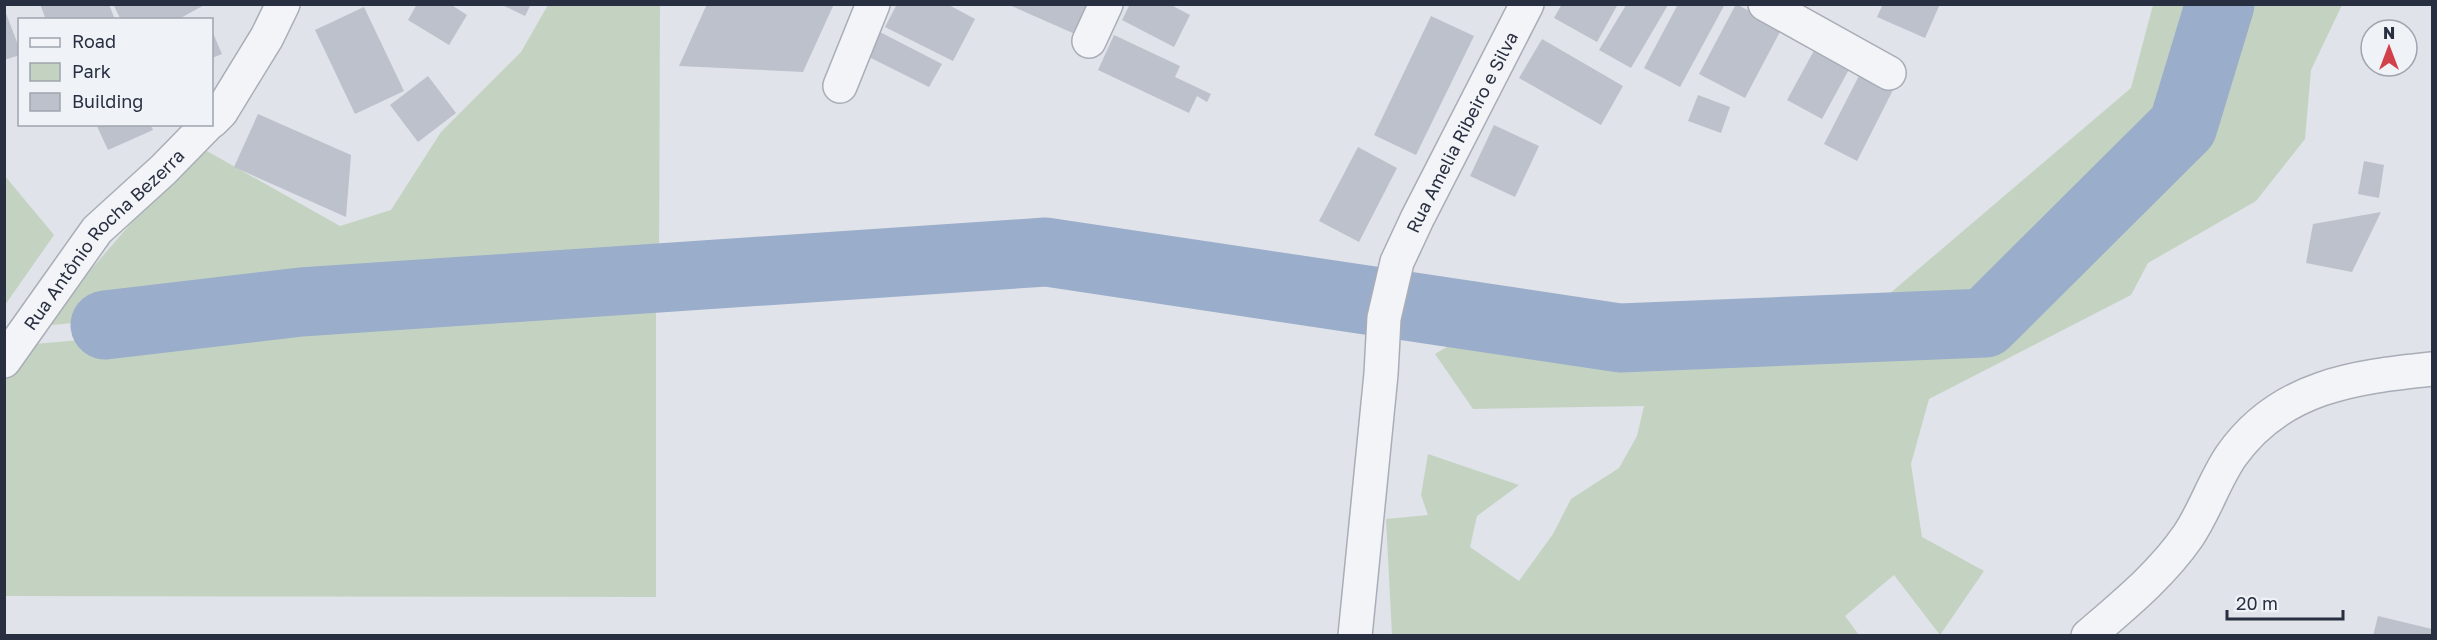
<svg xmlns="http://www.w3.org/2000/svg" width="2437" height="640" viewBox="0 0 2437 640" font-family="'Golos Text',sans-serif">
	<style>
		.green { fill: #c4d3c1 }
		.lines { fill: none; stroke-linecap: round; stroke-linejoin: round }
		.river { stroke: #9aadca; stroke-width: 69 }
		.building { fill: #bdc1cc }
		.minor-casing { stroke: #a9adb7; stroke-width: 36 }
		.tertiary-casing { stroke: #a9adb7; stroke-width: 36 }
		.minor { stroke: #f3f4f7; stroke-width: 33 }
		.tertiary { stroke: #f3f4f7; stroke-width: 33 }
		.labels { text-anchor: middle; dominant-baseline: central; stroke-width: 6; stroke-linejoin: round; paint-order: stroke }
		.street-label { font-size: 18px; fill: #282f41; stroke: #eff2f7 }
	</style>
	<rect width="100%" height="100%" fill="#e0e3e9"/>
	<g class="green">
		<polygon points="548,5 660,5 659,266 42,326 198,146 340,226 391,210 441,132 521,52"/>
		<polygon points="2153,5 2342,5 2311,70 2305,139 2256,201 2148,263 2131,295 1929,399 1911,464 1922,537 1984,571 1940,635 1894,575 1845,616 1859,635 1392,635 1386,519 1428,515 1421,495 1428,454 1519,485 1477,516 1470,547 1519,581 1553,534 1571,499 1619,468 1637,436 1644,406 1473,409 1435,354 1522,302 1848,329 2131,88"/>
		<polygon points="5,176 54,235 5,305"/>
		<polygon points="656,290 656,597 5,596 5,373 23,345"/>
	</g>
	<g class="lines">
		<polyline class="river" points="105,325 301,302 1046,252 1620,338 1985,323 2183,126 2220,4"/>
	</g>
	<g class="building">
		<polygon points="40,4 109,4 115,20 46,20"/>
		<polygon points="113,4 206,4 177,20 121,20"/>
		<polygon points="417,4 450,4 467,15 449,45 408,20"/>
		<polygon points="500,4 531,4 525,16"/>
		<polygon points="707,4 834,4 803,72 679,66"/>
		<polygon points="897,4 947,4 975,19 953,61 885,27"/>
		<polygon points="1007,4 1087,4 1075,34"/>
		<polygon points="1130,4 1169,4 1190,15 1174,47 1122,20"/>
		<polygon points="1562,4 1618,4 1597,42 1554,18"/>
		<polygon points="1678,4 1725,4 1680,87 1644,68"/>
		<polygon points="1736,4 1782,28 1745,98 1699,74"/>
		<polygon points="1883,4 1940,4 1925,38 1877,17"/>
		<polygon points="1626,5 1668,5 1631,68 1599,50"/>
		<polygon points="364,7 404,91 355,114 315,30"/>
		<polygon points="4,8 20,50 20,55 4,60"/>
		<polygon points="1431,16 1474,36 1416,155 1374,135"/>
		<polygon points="876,30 942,64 929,87 863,54"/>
		<polygon points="212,31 222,54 212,58"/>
		<polygon points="1114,35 1180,66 1175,77 1211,94 1207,102 1197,96 1189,113 1098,70"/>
		<polygon points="1542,39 1623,86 1601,125 1519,78"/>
		<polygon points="1817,45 1852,64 1822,119 1787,100"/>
		<polygon points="1863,68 1896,84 1857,161 1824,144"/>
		<polygon points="428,76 456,113 418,142 390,105"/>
		<polygon points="1698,95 1730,107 1721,133 1688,121"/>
		<polygon points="258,114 351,155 346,217 234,167"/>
		<polygon points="96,124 150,124 153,130 108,150"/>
		<polygon points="1494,125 1539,146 1515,197 1470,176"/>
		<polygon points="1358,147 1397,168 1359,242 1319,221"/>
		<polygon points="2364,161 2384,165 2379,198 2358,194"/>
		<polygon points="2381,212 2352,272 2306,263 2313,224"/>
		<polygon points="2378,616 2432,629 2432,636 2373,636"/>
	</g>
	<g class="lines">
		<defs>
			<g id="minor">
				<polyline points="1765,4 1889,73"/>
				<polyline points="1089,41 1106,4"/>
				<polyline points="840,86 873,4"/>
				<path id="s1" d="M1355,636L1381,374L1384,318L1397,262L1417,219L1527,4"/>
				<path d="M2088,636C2124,605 2161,575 2188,536C2205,511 2214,481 2231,456C2280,386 2355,377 2432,369"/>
			</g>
			<g id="tertiary">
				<polyline points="212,121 221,112 267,37 283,4"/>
				<path id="s2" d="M4,361L97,230L163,170L208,124"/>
			</g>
		</defs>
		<use href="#minor" class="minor-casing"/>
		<use href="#tertiary" class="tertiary-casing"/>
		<use href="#minor" class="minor"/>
		<use href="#tertiary" class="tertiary"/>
	</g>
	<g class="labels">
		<g class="street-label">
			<text stroke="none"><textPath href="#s1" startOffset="522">Rua Amelia Ribeiro e Silva</textPath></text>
			<text stroke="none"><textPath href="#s2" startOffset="158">Rua Antônio Rocha Bezerra</textPath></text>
		</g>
	</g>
	<rect width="2437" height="640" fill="none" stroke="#282f41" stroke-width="12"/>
	<rect x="18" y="18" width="195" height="108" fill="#eff2f7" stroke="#9fa4ae" stroke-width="1.5"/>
	<rect x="30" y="38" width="30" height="9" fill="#f3f4f7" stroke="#9fa4ae" stroke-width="1.5"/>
	<text x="72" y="48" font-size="18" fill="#282f41">Road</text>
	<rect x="30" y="63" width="30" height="18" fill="#c4d3c1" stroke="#9fa4ae" stroke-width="1.5"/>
	<text x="72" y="78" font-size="18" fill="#282f41">Park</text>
	<rect x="30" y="93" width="30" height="18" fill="#bdc1cc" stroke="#9fa4ae" stroke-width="1.5"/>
	<text x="72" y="108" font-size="18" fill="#282f41">Building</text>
	<g transform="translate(2389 48)"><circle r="28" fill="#eff2f7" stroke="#9fa4ae" stroke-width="1.5"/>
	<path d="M0-4.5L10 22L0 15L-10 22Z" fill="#d2414a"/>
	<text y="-9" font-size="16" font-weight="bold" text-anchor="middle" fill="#282f41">N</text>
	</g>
	<path d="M2227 610v9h116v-9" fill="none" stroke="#282f41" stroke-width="3"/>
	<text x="2236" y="610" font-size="18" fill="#282f41" stroke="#eff2f7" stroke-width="4.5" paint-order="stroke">20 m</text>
</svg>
